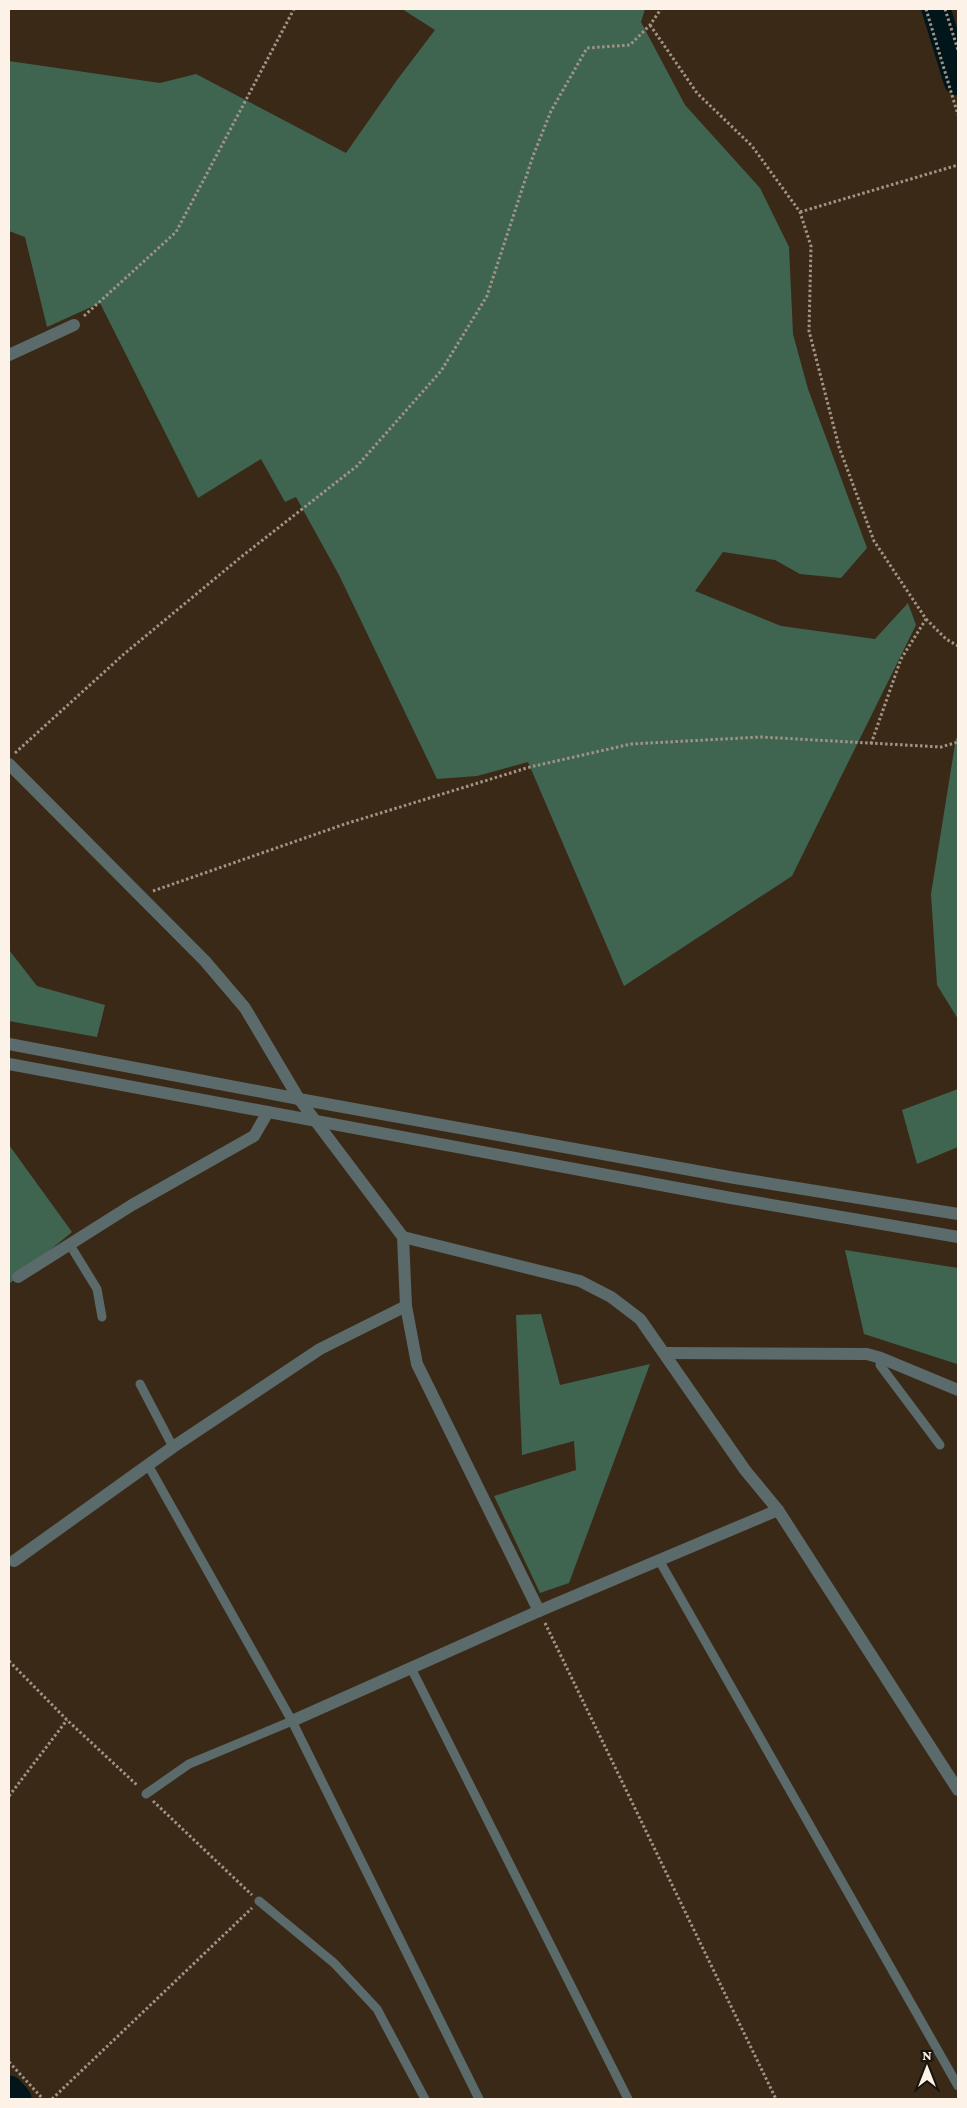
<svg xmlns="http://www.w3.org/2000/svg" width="967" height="2108" viewBox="0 0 967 2108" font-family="'Crimson Pro',serif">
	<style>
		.forest { fill: #3f6551 }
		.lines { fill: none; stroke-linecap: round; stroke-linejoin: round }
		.river { stroke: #00161b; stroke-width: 29 }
		.path { stroke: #a19385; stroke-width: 3; stroke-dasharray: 2.5 2.5; stroke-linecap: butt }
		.service { stroke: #5b6a6a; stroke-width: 9 }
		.minor { stroke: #5b6a6a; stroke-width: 12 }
		.tertiary { stroke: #5b6a6a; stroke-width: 12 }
	</style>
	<rect width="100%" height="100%" fill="#3a2917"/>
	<g class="forest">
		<polygon points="402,9 645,9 641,22 685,105 760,188 789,247 793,334 808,389 867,548 841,578 800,574 775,560 723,552 695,591 781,626 875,639 908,603 916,625 792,876 624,986 528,762 477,776 437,779 339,575 296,497 285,502 261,459 198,498 100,303 47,327 25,237 9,231 9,61 160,83 196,74 346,153 397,80 435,30"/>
		<polygon points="956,738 958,738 958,1019 937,985 931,894"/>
		<polygon points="9,950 37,986 105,1005 97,1037 9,1021"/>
		<polygon points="958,1089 958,1147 917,1164 902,1110"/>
		<polygon points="9,1145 72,1232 9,1284"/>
		<polygon points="845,1250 958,1268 957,1364 864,1334"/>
		<polygon points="541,1314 560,1385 650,1364 569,1583 540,1593 494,1496 576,1470 574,1441 522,1455 516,1315"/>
	</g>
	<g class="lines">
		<g class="river">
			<polyline points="936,9 958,81"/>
			<polyline points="9,2090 17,2099"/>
		</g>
		<g class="path">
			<polyline points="926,9 958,115"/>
			<polyline points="945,9 958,50"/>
			<polyline points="650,25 697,93 752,146 800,212 811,246 809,331 839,447 874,541 926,619 901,659 871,744"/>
			<polyline points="800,212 958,165"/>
			<polyline points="84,316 176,232 294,9"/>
			<polyline points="926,619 946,639 958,646"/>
			<polyline points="15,753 124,654 241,557 357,466 441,371 487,296 533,156 551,111 587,48 630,45 650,25 661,9"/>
			<polyline points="153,891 345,824 530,767 631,744 761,737 941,747 958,742"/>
			<polyline points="545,1623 776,2099"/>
			<polyline points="9,1661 67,1720 138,1786"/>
			<polyline points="9,1796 67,1720"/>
			<polyline points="153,1801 252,1895"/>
			<polyline points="9,2062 43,2099"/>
			<polyline points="52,2099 252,1908"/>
		</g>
		<g class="service">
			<polyline points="70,1245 97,1289 102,1317"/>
			<polyline points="881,1358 880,1365 940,1445"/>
			<polyline points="140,1384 173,1447"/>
			<polyline points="148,1465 292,1721 479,2099"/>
			<polyline points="659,1560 958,2086"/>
			<polyline points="411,1668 628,2099"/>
			<polyline points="146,1794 189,1764 292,1721"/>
			<polyline points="259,1901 334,1963 377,2009 425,2099"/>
		</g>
		<g class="minor">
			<polyline points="9,355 74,325"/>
			<polyline points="9,764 205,961 245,1008 299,1099 403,1237 406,1306 417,1364 539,1611"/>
			<polyline points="403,1237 580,1281 611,1297 640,1319 745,1470 778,1510 958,1790"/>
			<polyline points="18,1277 132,1205 254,1136 268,1112"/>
			<polyline points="665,1353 867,1354 881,1358 958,1390"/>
			<polyline points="14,1561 173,1447 320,1349 406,1306"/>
			<polyline points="292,1721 539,1611 778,1510"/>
		</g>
		<g class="tertiary">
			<polyline points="9,1044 299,1099 735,1178 958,1214"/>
			<polyline points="9,1064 731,1198 958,1237"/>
		</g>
	</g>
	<rect width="967" height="2108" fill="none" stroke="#fdf2e7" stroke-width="20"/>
	<g transform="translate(927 2068)" stroke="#1b140c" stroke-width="4" paint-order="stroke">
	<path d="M0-4L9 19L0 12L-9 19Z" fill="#fdf2e7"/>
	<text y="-8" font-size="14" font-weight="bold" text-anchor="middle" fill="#fdf2e7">N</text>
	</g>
</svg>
